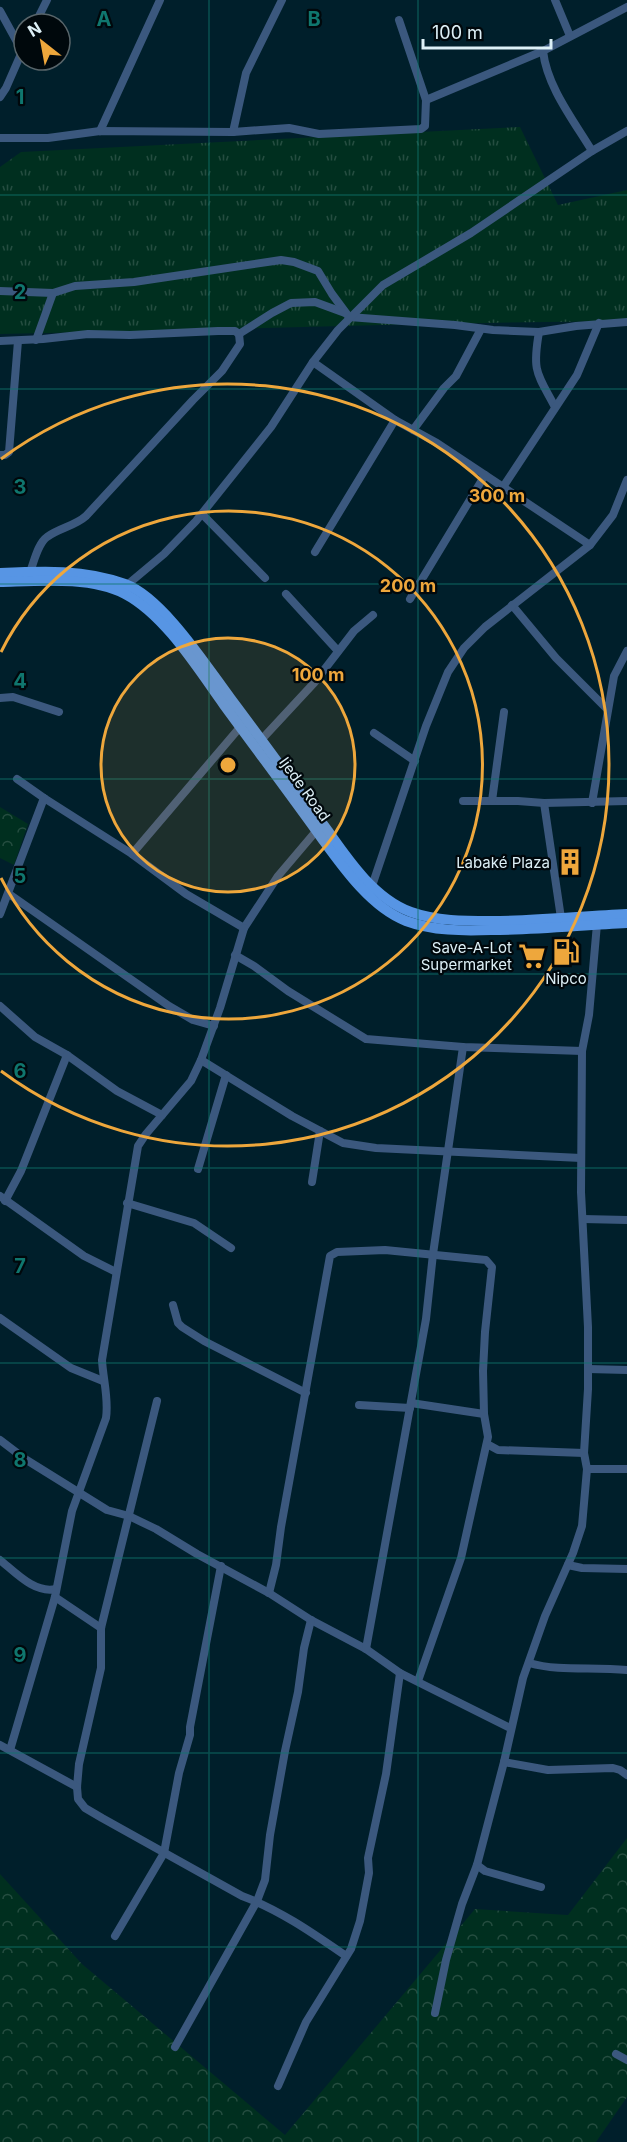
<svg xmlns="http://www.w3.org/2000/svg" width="627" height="2142" viewBox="0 0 627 2142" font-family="Inter,sans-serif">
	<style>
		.grass { fill: url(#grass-tufts) }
		.forest { fill: url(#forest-crowns) }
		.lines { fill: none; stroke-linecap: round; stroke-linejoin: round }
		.minor { stroke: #3b587e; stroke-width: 8 }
		.major { stroke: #5795e4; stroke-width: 10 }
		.grid { fill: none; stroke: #0f766e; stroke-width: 1.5; stroke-opacity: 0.55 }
		.ring { fill: none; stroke: #eea73c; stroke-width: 3 }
		.labels { text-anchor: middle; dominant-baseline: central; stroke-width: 4.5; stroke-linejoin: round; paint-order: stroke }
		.street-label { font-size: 15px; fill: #ddf0f7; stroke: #00080c }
		.poi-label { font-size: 15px; fill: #ddf0f7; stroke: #00080c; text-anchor: end }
		.grid-label { font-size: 20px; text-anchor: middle; font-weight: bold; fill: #0f766e; stroke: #00080c; stroke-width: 4.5; stroke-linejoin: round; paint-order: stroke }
		.centre { fill: #eea73c; stroke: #00080c; stroke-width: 3 }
		.ring-label { font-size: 18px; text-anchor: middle; font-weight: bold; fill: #eea73c; stroke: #00080c; stroke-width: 4.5; stroke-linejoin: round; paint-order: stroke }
	</style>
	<defs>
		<pattern id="grass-tufts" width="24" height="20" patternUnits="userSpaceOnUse" patternTransform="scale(1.5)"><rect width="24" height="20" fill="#002f1f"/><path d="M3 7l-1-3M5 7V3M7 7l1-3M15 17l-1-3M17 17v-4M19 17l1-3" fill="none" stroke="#254d40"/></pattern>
		<pattern id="forest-crowns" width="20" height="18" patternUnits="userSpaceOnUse" patternTransform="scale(1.5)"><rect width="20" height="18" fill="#002f1f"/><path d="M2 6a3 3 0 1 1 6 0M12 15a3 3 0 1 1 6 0" fill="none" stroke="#254d40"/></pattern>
	</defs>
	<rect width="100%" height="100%" fill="#001f2b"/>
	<path class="grass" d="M520,127L558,205L627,190V321C418,323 209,330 0,334V167L21,152Z"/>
	<g class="forest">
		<polygon points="0,807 28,824 14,865 0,858"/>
		<polygon points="627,1838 627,2097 596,2142 0,2142 0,1874 82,1964 285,2135 475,1909 568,1915"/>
	</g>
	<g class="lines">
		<g class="minor">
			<polyline points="555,0 570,36"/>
			<polyline points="0,11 22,51"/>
			<polyline points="35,24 47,0"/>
			<polyline points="0,97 6,88 24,47"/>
			<polyline points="426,100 543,51"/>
			<polyline points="100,131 160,0"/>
			<polyline points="233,132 246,73 282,0"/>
			<polyline points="0,138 48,138 100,131 233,132 289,128 319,134 421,129 425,126 426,100 399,20"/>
			<path d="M592,151C574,121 547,87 543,51L627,7"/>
			<polyline points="0,291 53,293 75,286 134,282 281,260 294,262 318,271 332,294 349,317 455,325 493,330 539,332 576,326 627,322"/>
			<path d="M539,332C532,372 537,373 555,407"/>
			<polyline points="239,334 272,313 291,303 315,302 345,313"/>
			<polyline points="36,340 53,293"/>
			<polyline points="0,341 43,339 88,334 130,335 218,331 235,331 239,334"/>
			<polyline points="313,362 395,420 437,443 590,545"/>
			<polyline points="413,430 444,388 456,376 481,329"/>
			<polyline points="0,455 5,455 9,452 18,341"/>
			<polyline points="503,487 577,375 599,323"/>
			<polyline points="202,514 265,578"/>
			<polyline points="315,552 395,420"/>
			<path d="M30,572C34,562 38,543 47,537C59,528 75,526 86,516L193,400L222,371L240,344L239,334"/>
			<polyline points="127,585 164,554 196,521 271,427 313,362 338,330 383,285 471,233 592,151 627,131"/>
			<polyline points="286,594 338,651"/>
			<polyline points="410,599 485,475"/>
			<polyline points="512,605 556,658 607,709"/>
			<polyline points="0,698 13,697 59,712"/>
			<polyline points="374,733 415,761"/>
			<polyline points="262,739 314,683 354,631 373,615"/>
			<polyline points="17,779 44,798 132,854 186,894 244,928 278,876 317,830"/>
			<polyline points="463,801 518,801 544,803 627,801"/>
			<polyline points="492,801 504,712"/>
			<polyline points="544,803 561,918"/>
			<polyline points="592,803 614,676 627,651"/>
			<polyline points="132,854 241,726"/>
			<polyline points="372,886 426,726 448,672 464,648 485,627 590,545 613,515 627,480"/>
			<polyline points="9,894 169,1006 193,1020 214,1026"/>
			<polyline points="0,914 44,798"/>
			<polyline points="235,955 254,966 288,991 366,1039 463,1047 582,1051"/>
			<polyline points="0,1006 35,1037 67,1055 117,1091 162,1115"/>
			<polyline points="201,1060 292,1116 343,1143 376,1148 581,1158"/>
			<polyline points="198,1169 226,1075"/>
			<polyline points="312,1182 320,1131"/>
			<polyline points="0,1196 84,1256 116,1272"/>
			<polyline points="5,1201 21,1171 67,1055"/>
			<polyline points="127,1203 194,1223 231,1248"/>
			<polyline points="583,1219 627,1220"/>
			<polyline points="173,1305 178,1323 182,1327 204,1341 306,1393"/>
			<polyline points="0,1318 71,1368 103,1381"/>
			<polyline points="588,1369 627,1370"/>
			<path d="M157,1401L101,1628V1668L79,1764L77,1787L78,1799L85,1808L102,1818L242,1896C280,1910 314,1934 346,1956"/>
			<polyline points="411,1403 484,1414"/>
			<polyline points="359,1405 410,1408"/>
			<polyline points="0,1440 25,1459 107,1510 129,1516 156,1529 197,1554 269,1593 311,1620 366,1649 400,1673 510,1728"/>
			<polyline points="487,1444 498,1450 584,1453"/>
			<polyline points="587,1469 627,1469"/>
			<path d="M0,1560C16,1573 35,1594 56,1589"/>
			<polyline points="568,1565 582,1568 627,1569"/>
			<polyline points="269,1593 276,1565 281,1527 330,1256 337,1252 385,1250 486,1260 492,1267 485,1332 483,1371 484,1414 488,1437 461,1558 418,1681"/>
			<polyline points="55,1597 101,1628"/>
			<polyline points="366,1649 426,1319 433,1254 463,1047"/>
			<path d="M529,1663C561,1672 594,1666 627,1670"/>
			<polyline points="0,1745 77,1787"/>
			<path d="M10,1750L55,1597L72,1511L106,1418C109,1399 103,1379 102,1360L138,1146L146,1134L191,1081L201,1060L220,1008L244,928"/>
			<polyline points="504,1762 548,1770 613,1768 620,1770 627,1775"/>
			<polyline points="477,1865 485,1871 541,1887"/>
			<polyline points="115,1936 164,1853 179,1773 190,1735 190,1727 221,1566"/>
			<polyline points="435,2013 446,1960 462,1904 477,1865 504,1762 523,1678 545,1616 573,1553 582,1526 587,1469 584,1453 588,1389 588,1327 581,1192 582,1051 589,1015 597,924"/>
			<polyline points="175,2047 257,1901 265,1880 270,1835 285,1751 298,1692 304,1648 311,1620"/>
			<polyline points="616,2054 627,2060"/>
			<polyline points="278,2086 306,2022 351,1949 360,1921 369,1873 368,1858 386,1774 400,1673"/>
		</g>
		<g class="major">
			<path d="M0,573C42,571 85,569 125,584C163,598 207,667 231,699C264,743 296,787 328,831C349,861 375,899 411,912C436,921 465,921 491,921C537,921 582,916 627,914"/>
			<path d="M0,582C38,581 90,576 125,594C165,615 198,669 224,705C257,750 290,794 323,840C344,869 372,908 406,921C433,931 463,931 491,930C537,930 582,925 627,923"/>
		</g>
	</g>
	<path class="grid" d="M209,0V2142M418,0V2142M0,195H627M0,389H627M0,584H627M0,779H627M0,974H627M0,1168H627M0,1363H627M0,1558H627M0,1753H627M0,1947H627"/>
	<circle cx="228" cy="765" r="127" fill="#eea73c" fill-opacity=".12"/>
	<g class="ring">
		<circle cx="228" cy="765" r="127"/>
		<path d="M1 652A254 254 0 1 1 1 878"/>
		<path d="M1 459A381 381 0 1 1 1 1071"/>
	</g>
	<defs>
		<symbol id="building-bare" viewBox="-9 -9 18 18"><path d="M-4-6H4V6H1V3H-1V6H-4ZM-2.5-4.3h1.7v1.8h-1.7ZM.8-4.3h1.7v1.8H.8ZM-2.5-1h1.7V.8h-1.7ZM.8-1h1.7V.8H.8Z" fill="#eea73c" stroke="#00080c" stroke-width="2.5" paint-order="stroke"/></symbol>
		<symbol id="fuel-bare" viewBox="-9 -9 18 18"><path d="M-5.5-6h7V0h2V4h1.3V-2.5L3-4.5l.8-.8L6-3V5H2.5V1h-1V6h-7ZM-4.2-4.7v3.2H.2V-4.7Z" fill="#eea73c" stroke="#00080c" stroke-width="2.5" paint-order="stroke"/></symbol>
		<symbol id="supermarket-bare" viewBox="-9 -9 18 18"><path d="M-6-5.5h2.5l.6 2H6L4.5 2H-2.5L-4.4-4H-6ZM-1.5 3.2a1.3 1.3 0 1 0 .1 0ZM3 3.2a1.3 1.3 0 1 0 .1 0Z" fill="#eea73c" stroke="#00080c" stroke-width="2.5" paint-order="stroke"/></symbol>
	</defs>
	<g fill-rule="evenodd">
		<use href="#building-bare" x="551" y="843" width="38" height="38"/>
		<use href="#fuel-bare" x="547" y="933" width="38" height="38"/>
		<use href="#supermarket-bare" x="513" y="937" width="38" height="38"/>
	</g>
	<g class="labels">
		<g class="street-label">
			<text transform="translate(305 789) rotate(54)">Ijede Road</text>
		</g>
		<g class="poi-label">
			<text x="550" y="862">Labaké Plaza</text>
			<text x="512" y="947">Save-A-Lot<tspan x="512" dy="17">Supermarket</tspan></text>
			<text x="566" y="978" text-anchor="middle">Nipco</text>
		</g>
	</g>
	<g class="grid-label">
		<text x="104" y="26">A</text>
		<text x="314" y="26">B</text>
		<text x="20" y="104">1</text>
		<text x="20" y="299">2</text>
		<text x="20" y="494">3</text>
		<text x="20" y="688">4</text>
		<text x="20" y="883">5</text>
		<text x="20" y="1078">6</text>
		<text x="20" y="1273">7</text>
		<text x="20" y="1467">8</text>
		<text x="20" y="1662">9</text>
	</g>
	<circle cx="228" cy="765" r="9" class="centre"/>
	<g class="ring-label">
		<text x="497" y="502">300 m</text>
		<text x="408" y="592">200 m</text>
		<text x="318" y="681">100 m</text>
	</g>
	<g transform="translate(42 42) rotate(329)"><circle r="28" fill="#00080c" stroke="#58656a" stroke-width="1.5"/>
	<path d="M0-4.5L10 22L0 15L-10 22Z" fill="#eea73c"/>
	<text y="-9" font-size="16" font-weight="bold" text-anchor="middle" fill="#ddf0f7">N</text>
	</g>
	<path d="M423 39v9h128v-9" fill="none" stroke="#ddf0f7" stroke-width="3"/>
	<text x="432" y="39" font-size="18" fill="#ddf0f7" stroke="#00080c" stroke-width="4.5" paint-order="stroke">100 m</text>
</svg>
